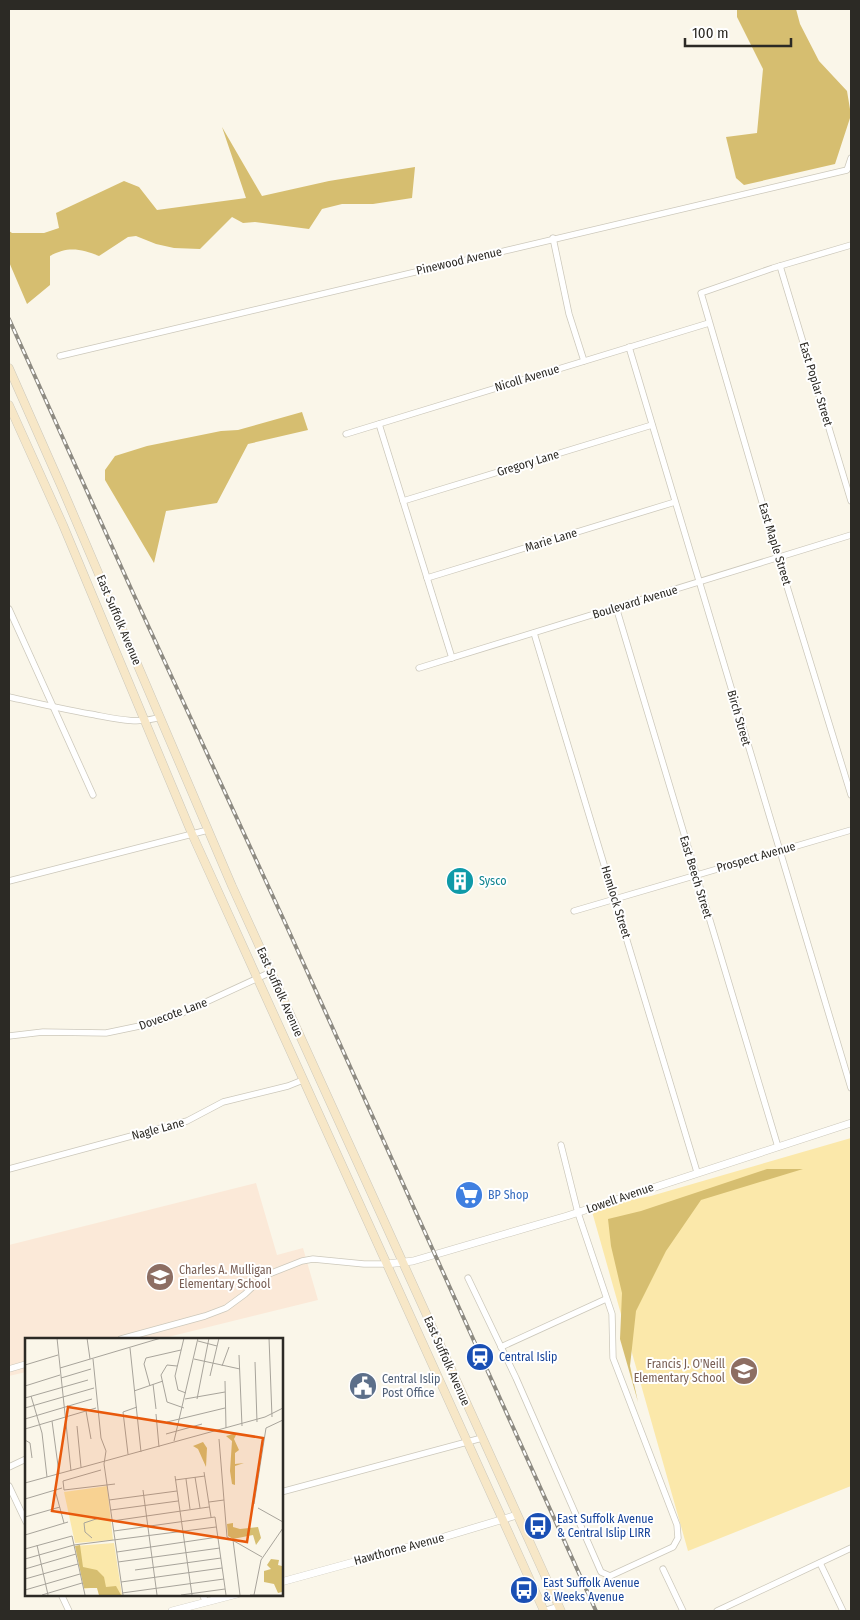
<svg xmlns="http://www.w3.org/2000/svg" width="860" height="1620" viewBox="0 0 860 1620" font-family="'Fira Sans Condensed',sans-serif">
	<style>
		.education { fill: #fbe9d8 }
		.green { fill: #fbe8aa }
		.forest { fill: #d6be70 }
		.lines { fill: none; stroke-linecap: round; stroke-linejoin: round }
		.minor-casing { stroke: #ccc8bb; stroke-width: 7 }
		.tertiary-casing { stroke: #ccc8bb; stroke-width: 8 }
		.secondary-casing { stroke: #ccc8bb; stroke-width: 9 }
		.minor { stroke: #fff; stroke-width: 5.5 }
		.tertiary { stroke: #fff; stroke-width: 7 }
		.secondary { stroke: #f7e7c7; stroke-width: 8 }
		.rail-casing { stroke: #8e8b82; stroke-width: 4 }
		.rail { stroke: #fff; stroke-width: 2; stroke-dasharray: 5.5; stroke-linecap: butt }
		.labels { text-anchor: middle; dominant-baseline: central; stroke-width: 4; stroke-linejoin: round; paint-order: stroke }
		.street-label { font-size: 12px; fill: #2c2a25; stroke: #fff }
		.culture-label { font-size: 12px; fill: #0d838f; stroke: #fff; text-anchor: start }
		.shop-label { font-size: 12px; fill: #366cbe; stroke: #fff; text-anchor: start }
		.education-label { font-size: 12px; fill: #785e54; stroke: #fff; text-anchor: start }
		.transit-label { font-size: 12px; fill: #164399; stroke: #fff; text-anchor: start }
		.service-label { font-size: 12px; fill: #4e5e75; stroke: #fff; text-anchor: start }
		.inset-road { fill: none; stroke: #a8a49b; stroke-width: 1 }
		.view { fill: #e8590c; fill-opacity: 0.15; stroke: #e8590c; stroke-width: 2.5 }
		.inset-edge { fill: none; stroke: #2c2a25; stroke-width: 2.5 }
	</style>
	<rect width="100%" height="100%" fill="#faf6e9"/>
	<polygon class="education" points="256,1183 277,1255 303,1248 318,1300 160,1339 26,1339 26,1372 9,1376 9,1245"/>
	<polygon class="green" points="851,1138 851,1486 688,1551 591,1208 651,1196"/>
	<g class="forest">
		<polygon points="737,9 796,9 800,24 819,61 847,91 851,115 835,164 744,185 736,178 726,137 757,133 763,69 737,17"/>
		<path d="M222,127L262,196L329,181L415,167L412,198L373,204H342L322,209L309,229L255,222L243,223L232,217L200,249L174,248L156,244L136,236L128,237L99,256C81,249 68,246 50,256V285L27,304L9,262V231L12,233H44L59,228L56,213L124,181L139,187L157,210L246,198Z"/>
		<polygon points="302,412 308,430 248,444 217,503 166,511 154,563 105,480 105,470 115,456 147,446 221,431 238,430"/>
		<polygon points="767,1169 803,1169 701,1200 666,1251 636,1311 630,1366 638,1402 620,1339 622,1293 611,1246 608,1219 641,1211"/>
	</g>
	<g class="lines">
		<defs>
			<g id="minor">
				<polyline points="553,238 569,314 584,361"/>
				<polyline points="851,245 773,268 701,293 778,557 851,795"/>
				<polyline points="780,266 851,501"/>
				<polyline points="629,347 851,1088"/>
				<polyline points="60,356 847,170 851,158"/>
				<polyline points="379,424 452,658"/>
				<polyline points="346,434 709,323"/>
				<polyline points="403,501 652,425"/>
				<polyline points="427,578 675,502"/>
				<polyline points="616,607 778,1147"/>
				<polyline points="9,609 93,795"/>
				<polyline points="534,633 697,1172"/>
				<polyline points="419,668 851,535"/>
				<path d="M9,697C36,703 62,709 90,714C113,718 137,725 160,717"/>
				<polyline points="9,881 208,830"/>
				<polyline points="574,911 851,830"/>
				<polyline points="9,1036 43,1032 106,1033 154,1023 182,1013 271,972"/>
				<polyline points="9,1169 187,1121 223,1102 288,1086 303,1080"/>
				<polyline points="468,1278 516,1378 601,1572 610,1576 673,1547 678,1538 677,1525 613,1358 612,1314 578,1213 561,1145"/>
				<polyline points="121,1339 205,1316 226,1308 245,1294 264,1276 302,1261 313,1259 364,1264 387,1264"/>
				<polyline points="501,1347 606,1299"/>
				<polyline points="9,1369 26,1364"/>
				<polyline points="9,1467 26,1459"/>
				<polyline points="9,1486 26,1522"/>
				<polyline points="281,1492 482,1438"/>
				<polyline points="820,1563 843,1611"/>
				<polyline points="663,1569 683,1611"/>
				<polyline points="61,1594 69,1611"/>
				<polyline points="202,1594 206,1602"/>
				<polyline points="543,1611 559,1606"/>
				<polyline points="717,1611 851,1548"/>
			</g>
			<g id="tertiary">
				<polyline points="387,1264 413,1261 567,1216 851,1123"/>
				<polyline points="281,1582 434,1540 517,1515"/>
				<polyline points="172,1611 237,1594"/>
			</g>
			<g id="secondary">
				<polyline points="9,368 62,488 232,886 561,1611"/>
				<polyline points="9,405 63,525 192,834 544,1611"/>
			</g>
		</defs>
		<use href="#minor" class="minor-casing"/>
		<use href="#tertiary" class="tertiary-casing"/>
		<use href="#secondary" class="secondary-casing"/>
		<use href="#minor" class="minor"/>
		<use href="#tertiary" class="tertiary"/>
		<use href="#secondary" class="secondary"/>
		<defs>
			<polyline id="rail" points="9,319 133,593 287,927 596,1611"/>
		</defs>
		<use href="#rail" class="rail-casing"/>
		<use href="#rail" class="rail"/>
	</g>
	<defs>
		<symbol id="building-disc" viewBox="-11 -11 22 22"><circle r="9.5" fill="#0f9aa8" stroke="#fff"/><path d="M-4-6H4V6H1V3H-1V6H-4ZM-2.5-4.3h1.7v1.8h-1.7ZM.8-4.3h1.7v1.8H.8ZM-2.5-1h1.7V.8h-1.7ZM.8-1h1.7V.8H.8Z" fill="#fff"/></symbol>
		<symbol id="supermarket-disc" viewBox="-11 -11 22 22"><circle r="9.5" fill="#3f7fe0" stroke="#fff"/><path d="M-6-5.5h2.5l.6 2H6L4.5 2H-2.5L-4.4-4H-6ZM-1.5 3.2a1.3 1.3 0 1 0 .1 0ZM3 3.2a1.3 1.3 0 1 0 .1 0Z" fill="#fff"/></symbol>
		<symbol id="school-disc" viewBox="-11 -11 22 22"><circle r="9.5" fill="#8d6e63" stroke="#fff"/><path d="M0-5L7-2L0 1L-7-2ZM-4 1L0 2.5L4 1V4Q0 6-4 4Z" fill="#fff"/></symbol>
		<symbol id="station-disc" viewBox="-11 -11 22 22"><circle r="9.5" fill="#1a4fb4" stroke="#fff"/><path d="M-3-6H3Q5-6 5-4V2Q5 4 3 4L4.5 6H3L1.5 4h-3L-3 6H-4.5L-3 4Q-5 4-5 2V-4Q-5-6-3-6ZM-3.5-4v3h7v-3ZM-3.5 1v1.5H-2V1ZM2 1v1.5H3.5V1Z" fill="#fff"/></symbol>
		<symbol id="civic-disc" viewBox="-11 -11 22 22"><circle r="9.5" fill="#5c6f8a" stroke="#fff"/><path d="M-.6-6.5H3V-4.5H.6V-3L4-1V1h2V6H-6V1h2V-1L-.6-3ZM-1.2 2.5V6h2.4V2.5Z" fill="#fff"/></symbol>
		<symbol id="bus-disc" viewBox="-11 -11 22 22"><circle r="9.5" fill="#1a4fb4" stroke="#fff"/><path d="M-5-6H5V4H4V6H2V4H-2V6H-4V4H-5ZM-3.5-4V0h7V-4ZM-3.5 1.2v1.5H-2V1.2ZM2 1.2v1.5H3.5V1.2Z" fill="#fff"/></symbol>
	</defs>
	<g fill-rule="evenodd">
		<use href="#building-disc" x="444" y="865" width="32" height="32"/>
		<use href="#supermarket-disc" x="453" y="1179" width="32" height="32"/>
		<use href="#school-disc" x="144" y="1261" width="32" height="32"/>
		<use href="#station-disc" x="464" y="1341" width="32" height="32"/>
		<use href="#school-disc" x="728" y="1355" width="32" height="32"/>
		<use href="#civic-disc" x="347" y="1370" width="32" height="32"/>
		<use href="#bus-disc" x="522" y="1510" width="32" height="32"/>
		<use href="#bus-disc" x="508" y="1574" width="32" height="32"/>
	</g>
	<g class="labels">
		<g class="street-label">
			<text transform="translate(459 261) rotate(-13)">Pinewood Avenue</text>
			<text transform="translate(527 378) rotate(-17)">Nicoll Avenue</text>
			<text transform="translate(816 384) rotate(73)">East Poplar Street</text>
			<text transform="translate(528 463) rotate(-17)">Gregory Lane</text>
			<text transform="translate(551 540) rotate(-17)">Marie Lane</text>
			<text transform="translate(775 544) rotate(73)">East Maple Street</text>
			<text transform="translate(635 602) rotate(-17)">Boulevard Avenue</text>
			<text transform="translate(119 620) rotate(67)">East Suffolk Avenue</text>
			<text transform="translate(739 718) rotate(74)">Birch Street</text>
			<text transform="translate(756 857) rotate(-16)">Prospect Avenue</text>
			<text transform="translate(696 877) rotate(73)">East Beech Street</text>
			<text transform="translate(616 902) rotate(73)">Hemlock Street</text>
			<text transform="translate(280 992) rotate(66)">East Suffolk Avenue</text>
			<text transform="translate(173 1014) rotate(-20)">Dovecote Lane</text>
			<text transform="translate(158 1129) rotate(-15)">Nagle Lane</text>
			<text transform="translate(620 1198) rotate(-19)">Lowell Avenue</text>
			<text transform="translate(447 1361) rotate(66)">East Suffolk Avenue</text>
			<text transform="translate(399 1549) rotate(-15)">Hawthorne Avenue</text>
		</g>
		<g class="culture-label">
			<text x="479" y="881">Sysco</text>
		</g>
		<g class="shop-label">
			<text x="488" y="1195">BP Shop</text>
		</g>
		<g class="education-label">
			<text x="179" y="1270">Charles A. Mulligan<tspan x="179" dy="14">Elementary School</tspan></text>
			<text x="725" y="1364" text-anchor="end">Francis J. O'Neill<tspan x="725" dy="14">Elementary School</tspan></text>
		</g>
		<g class="transit-label">
			<text x="499" y="1357">Central Islip</text>
			<text x="557" y="1519">East Suffolk Avenue<tspan x="557" dy="14">&amp; Central Islip LIRR</tspan></text>
			<text x="543" y="1583">East Suffolk Avenue<tspan x="543" dy="14">&amp; Weeks Avenue</tspan></text>
		</g>
		<g class="service-label">
			<text x="382" y="1379">Central Islip<tspan x="382" dy="14">Post Office</tspan></text>
		</g>
	</g>
	<g transform="translate(25 1338)">
		<rect width="258" height="258" fill="#faf6e9"/>
		<path d="M82,148L88,202L50,205L39,154ZM89,205L97,257H74L72,249L59,251L50,208Z" fill="#fbe8aa"/>
		<path d="M212,95L209,101L214,112L210,115V126L219,125L210,128V147L207,146L205,133L207,103L201,98ZM178,104L182,110L181,129L173,111L168,108ZM208,185V189L215,191L233,189L236,200L231,207L228,197L208,201L203,198L202,186ZM55,207L58,229L72,232L79,239L81,249L91,248L96,257H74L72,250H59L50,208ZM246,221L254,222L253,227L257,228V254L253,255L249,246L239,244V233L246,231L242,227Z" fill="#d6be70"/>
		<path class="inset-road" d="M32,0L46,133M62,0L65,21M159,0L150,38L153,52L161,55M244,0L247,79M173,3L192,8M105,10L116,114M214,17L217,88M68,21L76,100L81,113L79,126L98,257M169,21L215,31M230,24L232,84M0,27L33,17M152,28L142,27L136,37L142,64L159,70M197,28L204,9M35,30L136,0M185,38L194,0M36,40L66,31M200,43L201,90M128,46L131,71M0,48L35,37M125,48L119,26L121,20L156,12M109,53L138,43M6,58L17,95L22,139M0,60L63,42M160,61L200,54M172,61L184,0M0,70L69,50M61,73L66,101M131,76L134,109M0,81L67,61M27,83L34,135M142,84L200,70M52,88L56,129M0,91L71,70M141,96L177,86M194,101L202,199L237,219M0,102L5,105L7,120M149,103L173,0M103,116L98,74L112,69M76,132L38,143L39,152L90,146M179,134L186,179M150,138L167,257M170,139L175,170M161,141L165,171M150,142L180,138M0,145L240,79L258,70M30,152L39,185M118,152L132,257M0,161L37,150M84,162L152,153M184,164L199,162M229,166L241,90L258,82M233,170L258,184M86,172L153,163M0,179L35,169M87,183L184,169M89,193L190,179L201,257M0,197L43,184M67,200L60,194L59,185L74,180M208,202L215,257M12,207L23,257M0,211L47,198L60,257M92,214L193,199M0,221L49,207L191,189M93,224L195,210M0,231L51,216M110,232L196,220M0,241L53,226M96,244L197,230M0,252L55,236M97,255L199,241M17,257L57,245M156,257L200,251M225,257H258M229,257L236,222L258,190"/>
		<path class="view" d="M43,69L238,100L222,204L27,173Z"/>
		<rect width="258" height="258" class="inset-edge"/>
	</g>
	<rect width="860" height="1620" fill="none" stroke="#2c2a25" stroke-width="20"/>
	<path d="M685 38v8h106v-8" fill="none" stroke="#2c2a25" stroke-width="2.5"/>
	<text x="692" y="38" font-size="15" fill="#2c2a25" stroke="#ffffff" stroke-width="4" paint-order="stroke">100 m</text>
</svg>
